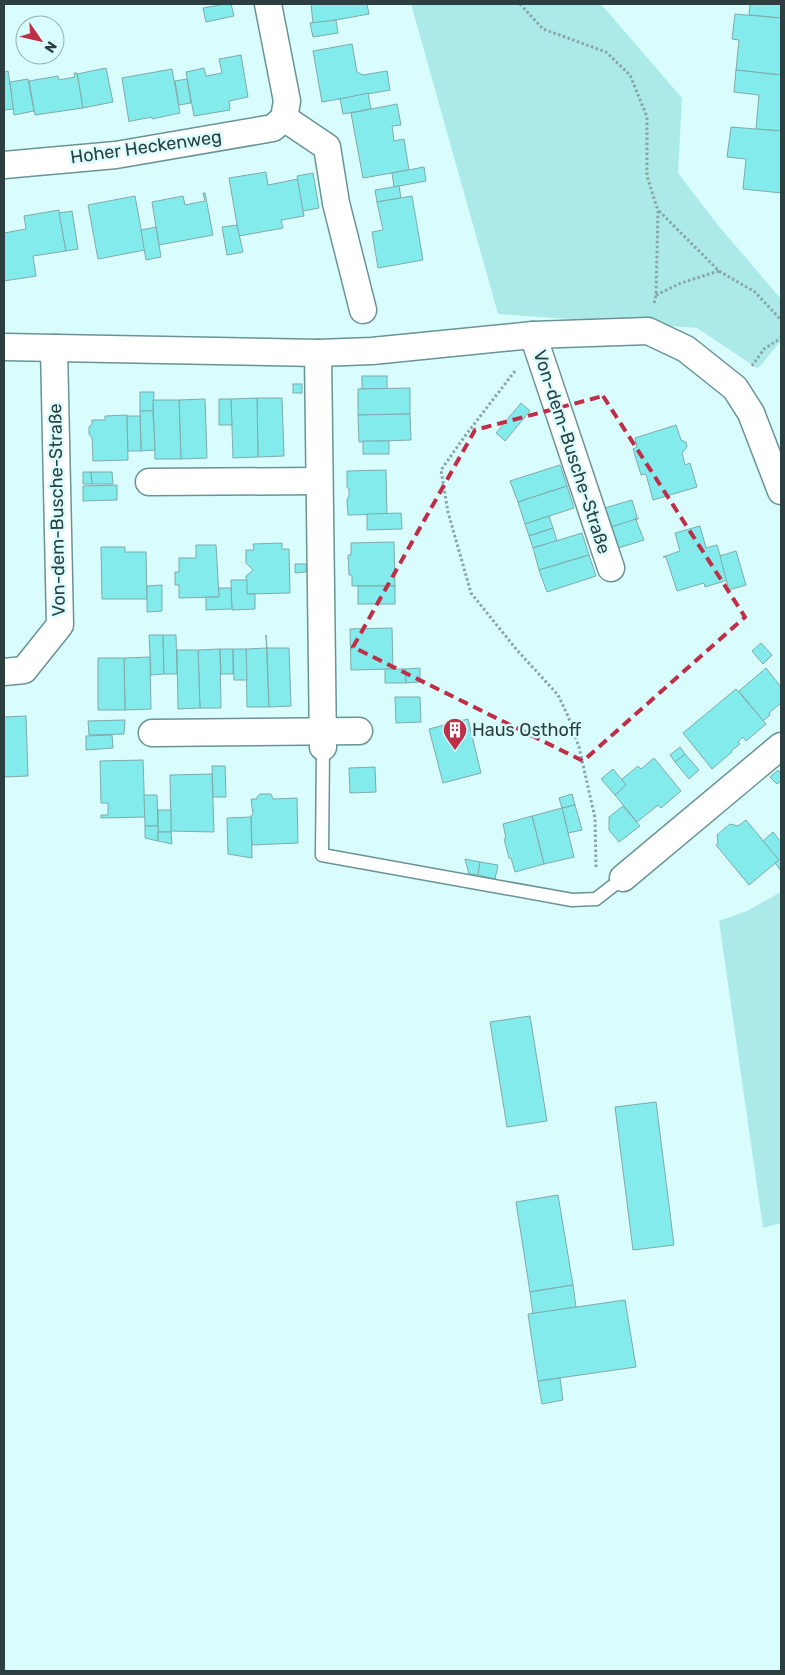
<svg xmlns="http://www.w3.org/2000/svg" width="785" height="1675" viewBox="0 0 785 1675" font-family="Rubik,sans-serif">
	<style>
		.green { fill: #aceaea }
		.building { fill: #84ebec; stroke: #7faaab }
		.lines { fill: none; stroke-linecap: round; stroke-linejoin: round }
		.service-casing { stroke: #699394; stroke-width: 15 }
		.minor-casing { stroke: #699394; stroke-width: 29 }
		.path { stroke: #8aa5a6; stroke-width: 3; stroke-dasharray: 2.5 2.5; stroke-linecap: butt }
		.service { stroke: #fff; stroke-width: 12 }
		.minor { stroke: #fff; stroke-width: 26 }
		.marked { fill: none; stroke: #bf2e47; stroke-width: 4; stroke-dasharray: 10 6; stroke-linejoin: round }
		.labels { text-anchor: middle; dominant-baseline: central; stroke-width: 5; stroke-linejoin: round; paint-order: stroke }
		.street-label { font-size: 18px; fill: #2c3e3f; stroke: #d9fdfd }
		.poi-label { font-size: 18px; fill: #2c3e3f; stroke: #d9fdfd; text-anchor: start }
	</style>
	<rect width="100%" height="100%" fill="#d9fdfd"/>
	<g class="green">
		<polygon points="411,4 601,4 682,98 678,173 717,224 781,299 781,343 779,343 761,365 757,368 697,328 498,314"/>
		<polygon points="781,892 781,1223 763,1228 719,921 747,911"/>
	</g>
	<g class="building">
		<polygon points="225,4 231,4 234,16 206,22 203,8"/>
		<polygon points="311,4 367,4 369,14 313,24"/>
		<polygon points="750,4 781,4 781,18 749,15"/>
		<polygon points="735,14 781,18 781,75 736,70 739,40 732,39"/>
		<polygon points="336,20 338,33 313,37 310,23"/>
		<polygon points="352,44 357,72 363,75 387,71 390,90 322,102 313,51"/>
		<polygon points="241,55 248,97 229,101 230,110 194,116 186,72 204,68 206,76 222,73 219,59"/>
		<polygon points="106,68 113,102 83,108 77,74"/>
		<polygon points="172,69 180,113 152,119 152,117 131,121 129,122 122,78"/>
		<polygon points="736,70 781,75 781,131 756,129 759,95 734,92"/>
		<polygon points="8,71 14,109 4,110 4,72"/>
		<polygon points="74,73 77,73 83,108 35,115 29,81 58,76 59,80 75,77"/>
		<polygon points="28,79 34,111 14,115 10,82"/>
		<polygon points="187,79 191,103 179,105 175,81"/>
		<polygon points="368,93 371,109 343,114 340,99"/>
		<polygon points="397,104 401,125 392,126 394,141 404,139 409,170 363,178 351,113"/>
		<polygon points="731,127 781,131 781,193 743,189 746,159 727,157"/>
		<polygon points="424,167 426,181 394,187 392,173"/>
		<polygon points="266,172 268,185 298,179 304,216 281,220 283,228 239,236 229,178"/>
		<polygon points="313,173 319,208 303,211 297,176"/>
		<polygon points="399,186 401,198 377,202 375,190"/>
		<polygon points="203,193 205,193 213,235 159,245 152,202 183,196 185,205 205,201"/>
		<polygon points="135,196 145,250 98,259 88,205"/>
		<polygon points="412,196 423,260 378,268 372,232 383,230 377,202"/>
		<polygon points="59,210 66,251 33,256 36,276 4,281 4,233 26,229 24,216"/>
		<polygon points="72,211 78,249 66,251 59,213"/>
		<polygon points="237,225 243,252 227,255 222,227"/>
		<polygon points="156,227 161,257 146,260 141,230"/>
		<rect x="362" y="376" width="25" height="13"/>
		<rect x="293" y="384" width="9" height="9"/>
		<polygon points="410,388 410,414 358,415 358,389"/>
		<polygon points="140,392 154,392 153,411 140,411"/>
		<polygon points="257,398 282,398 284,456 258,457"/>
		<polygon points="257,398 258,457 233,458 231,399"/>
		<polygon points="205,399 207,458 181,459 179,400"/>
		<polygon points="219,399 231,399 232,425 219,425"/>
		<polygon points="153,400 179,400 181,459 155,459"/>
		<polygon points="521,403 530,411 505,441 496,433"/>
		<polygon points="140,411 153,411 155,450 141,451"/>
		<polygon points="410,414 411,440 359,442 358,415"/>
		<polygon points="127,415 128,460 93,461 92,438 89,434 89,427 92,424 92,420 105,420 105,416"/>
		<polygon points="127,416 140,416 141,451 128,451"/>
		<polygon points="676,425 681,440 686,442 687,447 682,453 685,465 690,463 697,487 653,500 646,474 641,475 633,449 637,447 635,438"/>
		<rect x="363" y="441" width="26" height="13"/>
		<polygon points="560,465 567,486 518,502 510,481"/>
		<polygon points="386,470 387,514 348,515 347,499 349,496 349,489 347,487 347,471"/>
		<polygon points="83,472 91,472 92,484 83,484"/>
		<polygon points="91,472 112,472 113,484 92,484"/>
		<polygon points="117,485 117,500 83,501 83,486"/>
		<polygon points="567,486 574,508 525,524 518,502"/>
		<polygon points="632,500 637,517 635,518 636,520 604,529 598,510"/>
		<polygon points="401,513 402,529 367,530 367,514"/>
		<polygon points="549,516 553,528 529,536 525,524"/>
		<polygon points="639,518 636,520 644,540 612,550 605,529"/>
		<polygon points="700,526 706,548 717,545 728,580 705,587 704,583 677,591 666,557 663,557 680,551 675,533"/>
		<polygon points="553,528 557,541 533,548 529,536"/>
		<polygon points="582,533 589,555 539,570 533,548"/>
		<polygon points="394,542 395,586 352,586 352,575 349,575 348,555 351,555 351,543"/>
		<polygon points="282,543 282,549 289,549 290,593 247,594 246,576 253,570 246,563 246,550 254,550 253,544"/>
		<polygon points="196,545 216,545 219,597 179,598 179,585 175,585 175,572 179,572 179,558 196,558"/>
		<polygon points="101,547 125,547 125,552 146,552 147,599 102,599"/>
		<polygon points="736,551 746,585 729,590 720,556"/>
		<polygon points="589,555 596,576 547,592 539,570"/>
		<polygon points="295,564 306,564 306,572 295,573"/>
		<polygon points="231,580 247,580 247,594 255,594 255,609 232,610"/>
		<polygon points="162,585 162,611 147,612 147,586"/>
		<rect x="358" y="586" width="37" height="18"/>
		<polygon points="219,588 231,588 232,609 206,610 206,597 219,597"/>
		<polygon points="392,628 393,669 351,670 350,629"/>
		<polygon points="149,635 163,635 164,674 151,675"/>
		<polygon points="163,635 176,635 177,674 164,674"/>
		<polygon points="266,635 269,707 247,707 246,649 267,648"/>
		<polygon points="761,643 772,655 763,664 752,651"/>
		<polygon points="267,648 289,648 291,706 269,707"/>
		<polygon points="220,649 221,708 200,708 198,650"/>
		<polygon points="220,649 233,649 233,674 221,674"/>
		<polygon points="233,649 246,649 247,680 234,680"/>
		<polygon points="177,650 198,650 200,708 178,709"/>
		<polygon points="150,657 151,709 125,710 124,658"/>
		<polygon points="98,658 124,658 125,710 98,710"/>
		<polygon points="420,668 420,682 406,683 405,669"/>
		<polygon points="766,668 781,687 781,703 769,713 770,715 763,721 739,691"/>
		<polygon points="385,669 405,669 406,683 385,683"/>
		<polygon points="736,689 766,724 746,741 743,737 738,742 740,744 731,751 732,752 712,769 683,733"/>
		<polygon points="395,697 420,697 421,722 396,723"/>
		<polygon points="26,716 28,776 4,777 4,717"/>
		<polygon points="468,719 481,773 443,783 429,729"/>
		<polygon points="125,720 124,734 89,735 88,721"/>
		<polygon points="112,735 113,748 86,750 86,736"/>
		<polygon points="680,747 685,754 675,762 670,755"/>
		<polygon points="685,754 699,770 689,779 675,762"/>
		<polygon points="654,758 681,791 661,808 658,805 637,822 615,795 626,785 621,780 638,766 641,769"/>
		<polygon points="143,760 145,817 101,818 101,815 108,815 108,803 101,803 100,761"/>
		<polygon points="212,766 225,766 226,797 213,797"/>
		<polygon points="375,767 376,792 350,793 349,768"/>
		<polygon points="613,769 626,785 615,795 601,779"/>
		<polygon points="778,770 781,774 781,781 777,784 770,777"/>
		<polygon points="212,774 214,832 171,831 170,775"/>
		<polygon points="260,794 271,794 273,799 297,798 298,843 252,845 251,816 253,814 251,799 257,799 257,797"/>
		<polygon points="572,794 575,805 562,808 559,798"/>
		<polygon points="144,795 157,795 158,826 145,826"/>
		<polygon points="575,805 582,830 568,833 562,808"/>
		<polygon points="623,806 640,826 619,842 609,830 609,817"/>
		<polygon points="562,808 574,857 544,864 532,816"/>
		<rect x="158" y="810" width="13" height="22"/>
		<polygon points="532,816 544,864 515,872 511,858 509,858 504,839 506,838 503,824"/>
		<polygon points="251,817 252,858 228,854 227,818"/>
		<polygon points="746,820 779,860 749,885 716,845 718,843 717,835 730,824 738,826"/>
		<polygon points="145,826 158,826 158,841 145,838"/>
		<polygon points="158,832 171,832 172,844 158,841"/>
		<polygon points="773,832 781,842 781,871 775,863 779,860 763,841"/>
		<polygon points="465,859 480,862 478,875 469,874"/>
		<polygon points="480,862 498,865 495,879 478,875"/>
		<polygon points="530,1016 547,1121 507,1127 490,1022"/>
		<polygon points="656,1102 674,1245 633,1250 615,1107"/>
		<polygon points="558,1195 573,1285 530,1292 516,1202"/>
		<polygon points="573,1285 576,1307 533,1314 530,1292"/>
		<polygon points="625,1300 636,1367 538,1381 528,1314"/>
		<polygon points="560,1378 563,1400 542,1404 538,1381"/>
	</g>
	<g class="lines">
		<defs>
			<polyline id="service" points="323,747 322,855 572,900 596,899 623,878"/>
			<g id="minor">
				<polyline points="284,118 327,147 336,203 363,310"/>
				<polyline points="4,165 116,155 273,128 284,118 287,101 268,4"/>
				<polyline points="533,335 611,568"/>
				<polyline points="4,347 318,353 372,351 533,335 648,331 686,349 735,388 751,413 781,491"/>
				<polyline points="318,353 323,747"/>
				<polyline points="149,482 319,481"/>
				<polyline points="4,672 24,670 60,625 54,348"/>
				<polyline points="152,733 359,731"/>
				<polyline points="623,878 781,746"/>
			</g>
		</defs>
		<use href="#service" class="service-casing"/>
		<use href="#minor" class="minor-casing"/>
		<g class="path">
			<polyline points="520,4 543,29 606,52 630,75 647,117 647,176 658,211 656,295 654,304"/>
			<polyline points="659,211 719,271 755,292 781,320"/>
			<polyline points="656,295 681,283 719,271"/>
			<polyline points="752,366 764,349 781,338"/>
			<polyline points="515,371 465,436 441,470 448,512 471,593 516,649 558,695 568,716 579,747 595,818 596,868"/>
		</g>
		<use href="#service" class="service"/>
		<use href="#minor" class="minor"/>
	</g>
	<path class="marked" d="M603,396L745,617L583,761L353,647L475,430Z"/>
	<defs>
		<symbol id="building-pin" viewBox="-11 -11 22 30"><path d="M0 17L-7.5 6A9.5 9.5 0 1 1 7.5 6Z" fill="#bf2e47" stroke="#d9fdfd"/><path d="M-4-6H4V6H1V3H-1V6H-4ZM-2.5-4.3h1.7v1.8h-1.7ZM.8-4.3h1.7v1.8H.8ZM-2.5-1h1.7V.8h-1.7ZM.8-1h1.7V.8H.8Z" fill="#fff"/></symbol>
	</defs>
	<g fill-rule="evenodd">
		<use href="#building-pin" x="441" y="716" width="28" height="38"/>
	</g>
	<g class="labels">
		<g class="street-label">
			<text transform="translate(146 147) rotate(-8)">Hoher Heckenweg</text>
			<text transform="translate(572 452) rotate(72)">Von-dem-Busche-Straße</text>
			<text transform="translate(57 510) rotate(-91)">Von-dem-Busche-Straße</text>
		</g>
		<g class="poi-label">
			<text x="472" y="730">Haus Osthoff</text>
		</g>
	</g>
	<rect width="785" height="1675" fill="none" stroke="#2c3e3f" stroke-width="10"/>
	<g transform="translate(40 40) rotate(124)"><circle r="24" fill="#d9fdfd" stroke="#94b1b1"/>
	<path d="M0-4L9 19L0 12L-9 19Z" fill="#bf2e47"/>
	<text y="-8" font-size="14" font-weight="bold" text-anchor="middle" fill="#2c3e3f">N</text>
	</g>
</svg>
